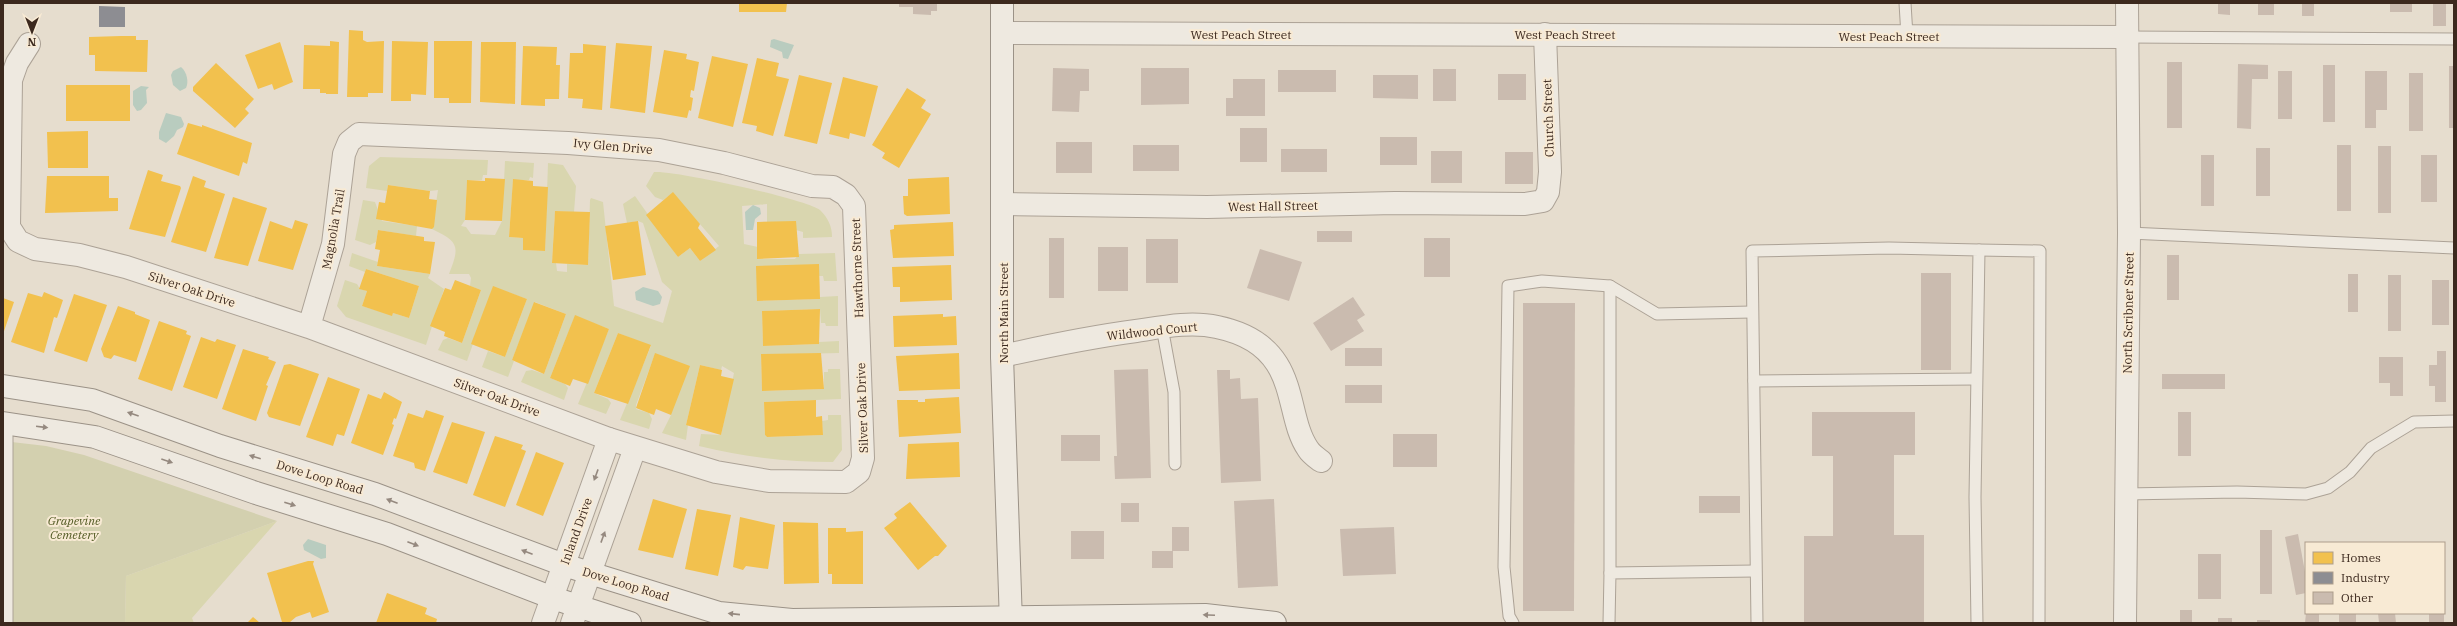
<svg xmlns="http://www.w3.org/2000/svg" width="2457" height="626" viewBox="0 0 2457 626" font-family="'IBM Plex Serif',serif">
	<style>
		.green { fill: #d9d6af }
		.cemetery { fill: #d3d0af }
		.water { fill: #b9ccbf }
		.homes { fill: #f2c14e }
		.industry { fill: #8d8d92 }
		.building { fill: #cabbaf }
		.lines { fill: none; stroke-linecap: round; stroke-linejoin: round }
		.service-casing { stroke: #aca296; stroke-width: 13 }
		.minor-casing { stroke: #aca296; stroke-width: 24 }
		.secondary-casing { stroke: #9b9287; stroke-width: 24 }
		.service { stroke: #eee9e0; stroke-width: 11 }
		.minor { stroke: #eee9e0; stroke-width: 22 }
		.secondary { stroke: #eee9e0; stroke-width: 22 }
		.oneway { fill: #95897f }
		.labels { text-anchor: middle; dominant-baseline: central; stroke-width: 4; stroke-linejoin: round; paint-order: stroke }
		.street-label { font-size: 12px; fill: #3c291e; stroke: #f8ead4 }
		.park-label { font-size: 12px; font-style: italic; fill: #525a23; stroke: #f8ead4 }
	</style>
	<rect width="100%" height="100%" fill="#e6ddce"/>
	<g class="green">
		<path d="M380,157L488,160L487,175H483L482,180H467L465,220L461,226L466,227L471,234L495,235L502,221L505,161L534,163L533,178L530,177L529,180H513L509,237L523,238V250L545,251L548,163L563,165L576,186L574,212L555,211L552,263H556L557,271L567,272V264L588,265L590,200L591,198L603,202L614,306L663,323L672,291L662,282L643,223L638,221L627,223L623,204L635,196L678,257L690,248L700,261L719,246L673,193L663,200L655,197L646,186L654,172C674,170 805,199 820,210C828,218 832,226 832,237L803,238V232L767,222V204L742,206L744,244L758,247L757,259H795L799,254L835,253L837,281H824L823,276H819V264L757,301L820,299V297L838,296V326H826L825,323H821L820,309L762,311L763,346L818,344L819,342L839,341V353L761,355L762,391L824,389V372H828V369H840L841,399L764,402L765,435L767,437L823,435L822,421L828,420V415H841L842,450L833,462C787,462 744,457 699,446L701,434L721,435L734,373L722,366L721,370L700,365L686,425H688L686,440L662,433L671,415L655,354L636,405V409L649,413L652,419L649,429L620,420L651,346L618,333L594,393L608,399L611,403L606,414L578,404L609,329L575,316L550,378L565,384L568,388L564,400L521,382L526,371L532,370L544,374L566,314L535,302L512,360L514,361L508,377L482,367L488,351L505,357L527,299L493,287L467,361L438,350L443,340L448,338L462,343L481,290L470,286L471,278L469,274H449C460,246 459,242 432,229L438,190L430,191L388,185L387,191L366,188L369,166Z"/>
		<polygon points="363,200 375,202 382,221 417,226 416,236 378,230 376,242 370,245 355,240"/>
		<polygon points="352,253 378,262 377,266 430,274 428,278 444,289 426,345 346,317 337,306 345,280 357,284 360,289 367,291 362,306 392,315 393,313 409,318 419,286 366,269 365,272 349,266"/>
		<polygon points="277,521 192,618 194,623 125,623 126,576"/>
	</g>
	<polygon class="cemetery" points="3,441 46,446 84,455 277,521 126,576 125,623 3,623"/>
	<g class="water">
		<polygon points="774,39 794,45 788,59 783,58 782,52 770,47 771,40"/>
		<path d="M181,67C187,72 189,82 186,88L180,91L173,85L171,75L173,71Z"/>
		<polygon points="141,86 149,87 146,90 147,103 141,110 137,111 133,105 133,91"/>
		<polygon points="166,113 181,117 184,124 183,127 177,130 174,136 166,143 159,139 159,132"/>
		<polygon points="753,205 760,208 761,214 755,219 753,230 746,230 745,212"/>
		<polygon points="643,287 658,291 662,297 660,304 653,306 636,300 635,292"/>
		<polygon points="308,539 326,545 326,558 321,559 304,550 303,545"/>
	</g>
	<g class="homes">
		<polygon points="739,3 787,3 786,12 739,12"/>
		<polygon points="349,30 363,31 363,40 367,42 384,41 383,93 368,93 368,97 347,97"/>
		<polygon points="121,36 136,36 136,40 148,40 147,72 95,71 95,55 89,55 89,37"/>
		<polygon points="330,41 339,42 338,94 326,94 326,93 320,93 320,89 303,89 304,45 330,46"/>
		<polygon points="392,41 428,42 426,95 411,94 411,101 391,101"/>
		<polygon points="434,41 472,41 471,103 449,103 449,98 434,98"/>
		<polygon points="280,42 293,82 274,90 272,84 258,89 245,55"/>
		<polygon points="481,42 516,42 515,104 480,102"/>
		<polygon points="616,43 652,46 645,113 610,108"/>
		<polygon points="583,44 606,46 602,110 582,108 583,99 568,98 570,53 583,53"/>
		<polygon points="523,46 557,47 556,65 560,65 559,99 545,99 545,106 521,105"/>
		<polygon points="664,50 687,54 686,59 699,62 694,91 691,90 690,97 693,98 691,111 689,110 687,118 653,112"/>
		<polygon points="712,56 748,64 733,127 698,118"/>
		<polygon points="757,58 779,63 776,76 789,79 773,136 756,131 757,126 742,123"/>
		<polygon points="216,63 254,99 245,109 249,113 235,128 193,91 193,87"/>
		<polygon points="799,75 832,83 817,144 784,136"/>
		<polygon points="843,77 878,86 865,137 850,133 849,139 829,134"/>
		<rect x="66" y="85" width="64" height="36"/>
		<polygon points="907,88 926,100 921,108 931,114 899,168 882,158 885,153 872,145"/>
		<polygon points="188,123 202,127 202,125 252,143 247,164 243,162 239,176 177,154"/>
		<polygon points="88,131 88,168 48,168 47,132"/>
		<polygon points="148,170 163,175 161,181 180,186 181,188 165,237 129,229"/>
		<polygon points="47,176 109,176 109,198 118,198 118,211 45,213"/>
		<polygon points="193,176 206,181 204,187 225,194 206,252 171,242"/>
		<polygon points="949,177 950,214 907,216 904,214 903,196 908,196 908,179"/>
		<polygon points="485,178 505,179 502,221 465,220 467,180 485,181"/>
		<polygon points="513,179 533,181 533,186 548,187 545,251 523,250 523,238 509,237"/>
		<polygon points="388,185 430,191 429,199 437,200 434,227 432,229 376,219 379,202 385,203"/>
		<polygon points="673,192 700,224 698,228 716,250 700,261 690,248 678,257 646,215"/>
		<polygon points="233,197 267,208 248,266 214,258"/>
		<polygon points="555,211 590,212 588,265 552,263"/>
		<polygon points="295,220 308,224 293,270 258,261 270,221 292,229"/>
		<polygon points="638,221 646,275 613,280 605,226"/>
		<polygon points="796,221 799,257 757,259 757,222"/>
		<polygon points="953,222 954,256 893,258 890,230 894,229 894,225"/>
		<polygon points="378,230 424,237 424,241 435,242 430,274 377,266 380,250 375,249"/>
		<polygon points="819,264 820,299 757,301 756,266"/>
		<polygon points="951,265 952,300 900,302 900,287 893,287 892,267"/>
		<polygon points="366,269 419,286 409,318 393,313 392,316 362,306 367,291 359,289"/>
		<polygon points="455,280 481,290 462,343 444,336 445,332 430,326 445,288 451,290"/>
		<polygon points="493,286 527,299 505,357 471,344"/>
		<polygon points="44,292 63,300 57,318 54,317 44,353 11,342 28,293 42,297"/>
		<polygon points="74,294 107,305 87,362 54,351"/>
		<polygon points="3,298 14,302 3,334"/>
		<polygon points="534,302 566,314 544,374 512,360"/>
		<polygon points="118,306 135,312 135,314 150,320 136,362 114,355 111,359 104,357 101,349"/>
		<polygon points="820,309 819,344 763,346 762,311"/>
		<polygon points="943,314 943,317 956,316 957,345 894,347 893,316"/>
		<polygon points="575,315 609,329 588,384 573,379 570,386 550,378"/>
		<polygon points="159,321 187,331 186,334 191,336 172,391 138,379"/>
		<polygon points="618,333 651,345 628,404 594,393"/>
		<polygon points="201,337 215,342 217,339 236,345 217,399 183,387"/>
		<polygon points="243,349 269,357 268,359 276,362 266,385 268,386 256,421 222,409"/>
		<polygon points="655,353 690,366 671,415 656,409 654,415 636,408"/>
		<polygon points="821,353 824,389 762,391 761,354"/>
		<polygon points="959,353 960,389 899,391 896,356"/>
		<polygon points="290,364 319,374 300,426 269,417 267,413 284,365"/>
		<polygon points="700,365 722,370 721,376 734,379 721,435 686,425"/>
		<polygon points="328,377 360,389 344,436 337,434 333,446 306,437"/>
		<polygon points="384,392 402,402 396,419 394,418 392,424 394,425 383,455 351,443 368,394 381,399"/>
		<polygon points="959,397 961,433 899,437 897,400 918,400 918,402 925,402 925,399"/>
		<polygon points="816,400 816,417 822,416 823,435 767,437 765,435 764,402"/>
		<polygon points="426,410 444,416 425,471 415,468 414,463 393,456 408,413 423,418"/>
		<polygon points="452,422 485,432 467,484 433,472"/>
		<polygon points="495,436 523,445 521,449 526,451 505,507 473,495"/>
		<polygon points="959,442 960,477 906,479 908,444"/>
		<polygon points="536,452 564,463 543,516 516,505"/>
		<polygon points="653,499 687,509 673,558 638,550"/>
		<polygon points="910,502 947,546 938,556 935,556 918,570 884,528 897,518 894,514"/>
		<polygon points="697,509 731,515 718,576 685,569"/>
		<polygon points="740,517 775,525 768,569 746,566 743,570 733,567"/>
		<polygon points="783,522 818,523 819,583 784,584"/>
		<polygon points="828,528 846,528 846,532 863,531 863,584 832,584 832,574 828,574"/>
		<polygon points="308,561 314,561 313,564 329,612 312,618 310,612 296,617 290,622 282,622 267,573"/>
		<polygon points="387,593 427,608 425,614 437,619 436,623 376,623"/>
		<polygon points="253,617 260,623 247,623"/>
	</g>
	<polygon class="industry" points="99,6 125,7 125,27 99,27"/>
	<g class="building">
		<polygon points="899,3 937,3 937,11 931,11 931,15 913,14 913,7 899,7"/>
		<polygon points="2218,3 2230,3 2230,15 2218,14"/>
		<rect x="2258" y="3" width="16" height="12"/>
		<rect x="2302" y="3" width="12" height="13"/>
		<rect x="2390" y="3" width="22" height="9"/>
		<rect x="2433" y="3" width="13" height="23"/>
		<rect x="2167" y="62" width="15" height="66"/>
		<polygon points="2238,64 2268,65 2268,79 2252,79 2251,129 2237,128"/>
		<rect x="2323" y="65" width="12" height="57"/>
		<rect x="2449" y="66" width="5" height="62"/>
		<polygon points="1053,68 1089,69 1089,91 1080,91 1079,112 1052,111"/>
		<polygon points="1141,68 1189,68 1189,104 1141,105"/>
		<rect x="1433" y="69" width="23" height="32"/>
		<rect x="1278" y="70" width="58" height="22"/>
		<rect x="2278" y="71" width="14" height="48"/>
		<polygon points="2365,71 2387,71 2387,110 2376,110 2376,128 2365,128"/>
		<rect x="2409" y="73" width="14" height="58"/>
		<rect x="1498" y="74" width="28" height="26"/>
		<polygon points="1373,75 1418,75 1418,99 1373,98"/>
		<polygon points="1233,79 1265,79 1265,116 1226,116 1226,98 1233,98"/>
		<rect x="1240" y="128" width="27" height="34"/>
		<rect x="1380" y="137" width="37" height="28"/>
		<rect x="1056" y="142" width="36" height="31"/>
		<rect x="1133" y="145" width="46" height="26"/>
		<rect x="2337" y="145" width="14" height="66"/>
		<rect x="2378" y="146" width="13" height="67"/>
		<rect x="2256" y="148" width="14" height="48"/>
		<rect x="1281" y="149" width="46" height="23"/>
		<rect x="1431" y="151" width="31" height="32"/>
		<rect x="1505" y="152" width="28" height="32"/>
		<rect x="2201" y="155" width="13" height="51"/>
		<rect x="2421" y="155" width="16" height="47"/>
		<rect x="1317" y="231" width="35" height="11"/>
		<rect x="1049" y="238" width="15" height="60"/>
		<rect x="1424" y="238" width="26" height="39"/>
		<rect x="1146" y="239" width="32" height="44"/>
		<rect x="1098" y="247" width="30" height="44"/>
		<polygon points="1260,249 1302,262 1289,301 1247,288"/>
		<rect x="2167" y="255" width="12" height="45"/>
		<rect x="1921" y="273" width="30" height="97"/>
		<rect x="2348" y="274" width="10" height="38"/>
		<rect x="2388" y="275" width="13" height="56"/>
		<rect x="2432" y="280" width="17" height="45"/>
		<polygon points="1353,297 1365,315 1357,320 1364,331 1331,351 1313,323"/>
		<polygon points="1523,303 1575,303 1574,611 1523,611"/>
		<rect x="1345" y="348" width="37" height="18"/>
		<polygon points="2437,351 2446,351 2446,402 2435,402 2435,386 2429,386 2429,365 2437,365"/>
		<polygon points="2379,357 2403,357 2403,396 2390,396 2390,383 2379,383"/>
		<polygon points="1148,369 1151,478 1115,479 1114,456 1117,456 1114,370"/>
		<polygon points="1217,370 1230,370 1230,379 1240,378 1241,399 1258,398 1261,481 1221,483"/>
		<rect x="2162" y="374" width="63" height="15"/>
		<rect x="1345" y="385" width="37" height="18"/>
		<polygon points="1812,412 1915,412 1915,455 1894,455 1894,535 1924,535 1924,623 1804,623 1804,536 1833,536 1833,456 1812,456"/>
		<rect x="2178" y="412" width="13" height="44"/>
		<rect x="1393" y="434" width="44" height="33"/>
		<rect x="1061" y="435" width="39" height="26"/>
		<rect x="1699" y="496" width="41" height="17"/>
		<polygon points="1274,499 1278,586 1238,588 1234,501"/>
		<rect x="1121" y="503" width="18" height="19"/>
		<rect x="1172" y="527" width="17" height="24"/>
		<polygon points="1394,527 1396,574 1343,576 1340,529"/>
		<rect x="2260" y="530" width="12" height="64"/>
		<rect x="1071" y="531" width="33" height="28"/>
		<polygon points="2298,534 2306,577 2306,593 2296,595 2285,537"/>
		<rect x="1152" y="551" width="21" height="17"/>
		<rect x="2198" y="554" width="23" height="45"/>
		<rect x="2180" y="610" width="12" height="13"/>
		<polygon points="2306,613 2319,613 2319,623 2305,623"/>
		<rect x="2339" y="613" width="17" height="10"/>
		<polygon points="2378,613 2395,613 2396,623 2379,623"/>
		<rect x="2429" y="613" width="15" height="10"/>
		<rect x="2218" y="618" width="14" height="5"/>
		<rect x="2257" y="620" width="13" height="3"/>
	</g>
	<g class="lines">
		<defs>
			<g id="service">
				<polyline points="1905,3 1907,36"/>
				<polyline points="2127,37 2454,39"/>
				<polyline points="2129,233 2454,248"/>
				<polyline points="1979,250 2040,251 2039,623"/>
				<polyline points="1610,286 1610,573"/>
				<polyline points="1162,327 1174,392 1175,464"/>
				<polyline points="1754,381 1976,379"/>
				<polyline points="7,423 7,623"/>
				<polyline points="2126,494 2237,492 2306,494 2328,488 2350,472 2371,448 2414,422 2454,421"/>
				<polyline points="1513,623 1509,616 1504,567 1508,286 1542,281 1610,286 1657,314 1752,312"/>
				<polyline points="1609,623 1610,573 1755,571"/>
				<polyline points="1757,623 1752,251 1889,248 1979,250 1975,497 1977,623"/>
			</g>
			<g id="minor">
				<polyline points="1003,33 2127,37"/>
				<polyline points="29,44 17,63 11,80 9,227 18,241 35,249 79,255 126,267 309,327 609,439 716,472 769,481 846,482 859,472 863,458 854,206 846,195 833,187 812,186 724,163 659,150 568,143 359,134 349,142 344,154 333,244 309,327"/>
				<polyline points="1003,204 1207,207 1395,203 1525,204 1543,201 1548,192 1550,172 1545,34"/>
				<path d="M1002,356C1047,346 1091,337 1136,331C1162,327 1191,321 1217,327C1241,332 1264,343 1277,364C1294,391 1292,426 1308,449C1311,454 1317,458 1321,461"/>
				<polyline points="543,623 609,439"/>
				<polyline points="572,623 635,448"/>
				<polyline points="2125,623 2129,233 2127,3"/>
			</g>
			<g id="secondary">
				<polyline points="1002,3 1002,356 1011,623"/>
				<polyline points="3,386 92,400 220,446 375,494 564,565 719,613 792,620 1205,615 1275,623"/>
				<polyline points="3,423 95,437 256,493 387,534 553,598 630,623"/>
			</g>
		</defs>
		<use href="#service" class="service-casing"/>
		<use href="#minor" class="minor-casing"/>
		<use href="#secondary" class="secondary-casing"/>
		<use href="#service" class="service"/>
		<use href="#minor" class="minor"/>
		<use href="#secondary" class="secondary"/>
	</g>
	<defs><path id="oneway-solid" d="M-6-.8H1V-3.2L6.5 0L1 3.2V.8H-6Z"/></defs>
	<g class="oneway">
		<use href="#oneway-solid" transform="translate(133 414) rotate(-161)"/>
		<use href="#oneway-solid" transform="translate(42 427) rotate(7)"/>
		<use href="#oneway-solid" transform="translate(255 457) rotate(-163)"/>
		<use href="#oneway-solid" transform="translate(167 461) rotate(19)"/>
		<use href="#oneway-solid" transform="translate(596 475) rotate(110)"/>
		<use href="#oneway-solid" transform="translate(392 501) rotate(-159)"/>
		<use href="#oneway-solid" transform="translate(290 504) rotate(18)"/>
		<use href="#oneway-solid" transform="translate(603 537) rotate(-70)"/>
		<use href="#oneway-solid" transform="translate(413 544) rotate(21)"/>
		<use href="#oneway-solid" transform="translate(527 552) rotate(-159)"/>
		<use href="#oneway-solid" transform="translate(734 614) rotate(-174)"/>
		<use href="#oneway-solid" transform="translate(1209 615) rotate(-177)"/>
	</g>
	<g class="labels">
		<g class="street-label">
			<text x="1241" y="34">West Peach Street</text>
			<text x="1565" y="34">West Peach Street</text>
			<text x="1889" y="36">West Peach Street</text>
			<text transform="translate(1548 118) rotate(-92)">Church Street</text>
			<text transform="translate(613 146) rotate(5)">Ivy Glen Drive</text>
			<text transform="translate(1273 206) rotate(-1)">West Hall Street</text>
			<text transform="translate(333 229) rotate(-80)">Magnolia Trail</text>
			<text transform="translate(857 268) rotate(-92)">Hawthorne Street</text>
			<text transform="translate(192 289) rotate(18)">Silver Oak Drive</text>
			<text transform="translate(1003 313) rotate(-90)">North Main Street</text>
			<text transform="translate(2128 313) rotate(-89)">North Scribner Street</text>
			<text transform="translate(1152 331) rotate(-6)">Wildwood Court</text>
			<text transform="translate(497 397) rotate(20)">Silver Oak Drive</text>
			<text transform="translate(862 408) rotate(-92)">Silver Oak Drive</text>
			<text transform="translate(320 477) rotate(17)">Dove Loop Road</text>
			<text transform="translate(576 531) rotate(-70)">Inland Drive</text>
			<text transform="translate(626 584) rotate(17)">Dove Loop Road</text>
		</g>
		<g class="park-label">
			<text x="74" y="520">Grapevine<tspan x="74" dy="14">Cemetery</tspan></text>
		</g>
	</g>
	<rect width="2457" height="626" fill="none" stroke="#3c291e" stroke-width="8"/>
	<rect x="2305" y="542" width="140" height="72" fill="#f8ead4" stroke="#ad9d8b"/>
	<rect x="2313" y="552" width="20" height="12" fill="#f2c14e" stroke="#ad9d8b"/>
	<text x="2341" y="562" font-size="12" fill="#3c291e">Homes</text>
	<rect x="2313" y="572" width="20" height="12" fill="#8d8d92" stroke="#ad9d8b"/>
	<text x="2341" y="582" font-size="12" fill="#3c291e">Industry</text>
	<rect x="2313" y="592" width="20" height="12" fill="#cabbaf" stroke="#ad9d8b"/>
	<text x="2341" y="602" font-size="12" fill="#3c291e">Other</text>
	<g transform="translate(32 32) rotate(180)" stroke="#f8ead4" stroke-width="3" paint-order="stroke">
	<path d="M0-3L7 15L0 10L-7 15Z" fill="#3c291e"/>
	<text y="-6" font-size="11" font-weight="bold" text-anchor="middle" fill="#3c291e">N</text>
	</g>
</svg>
